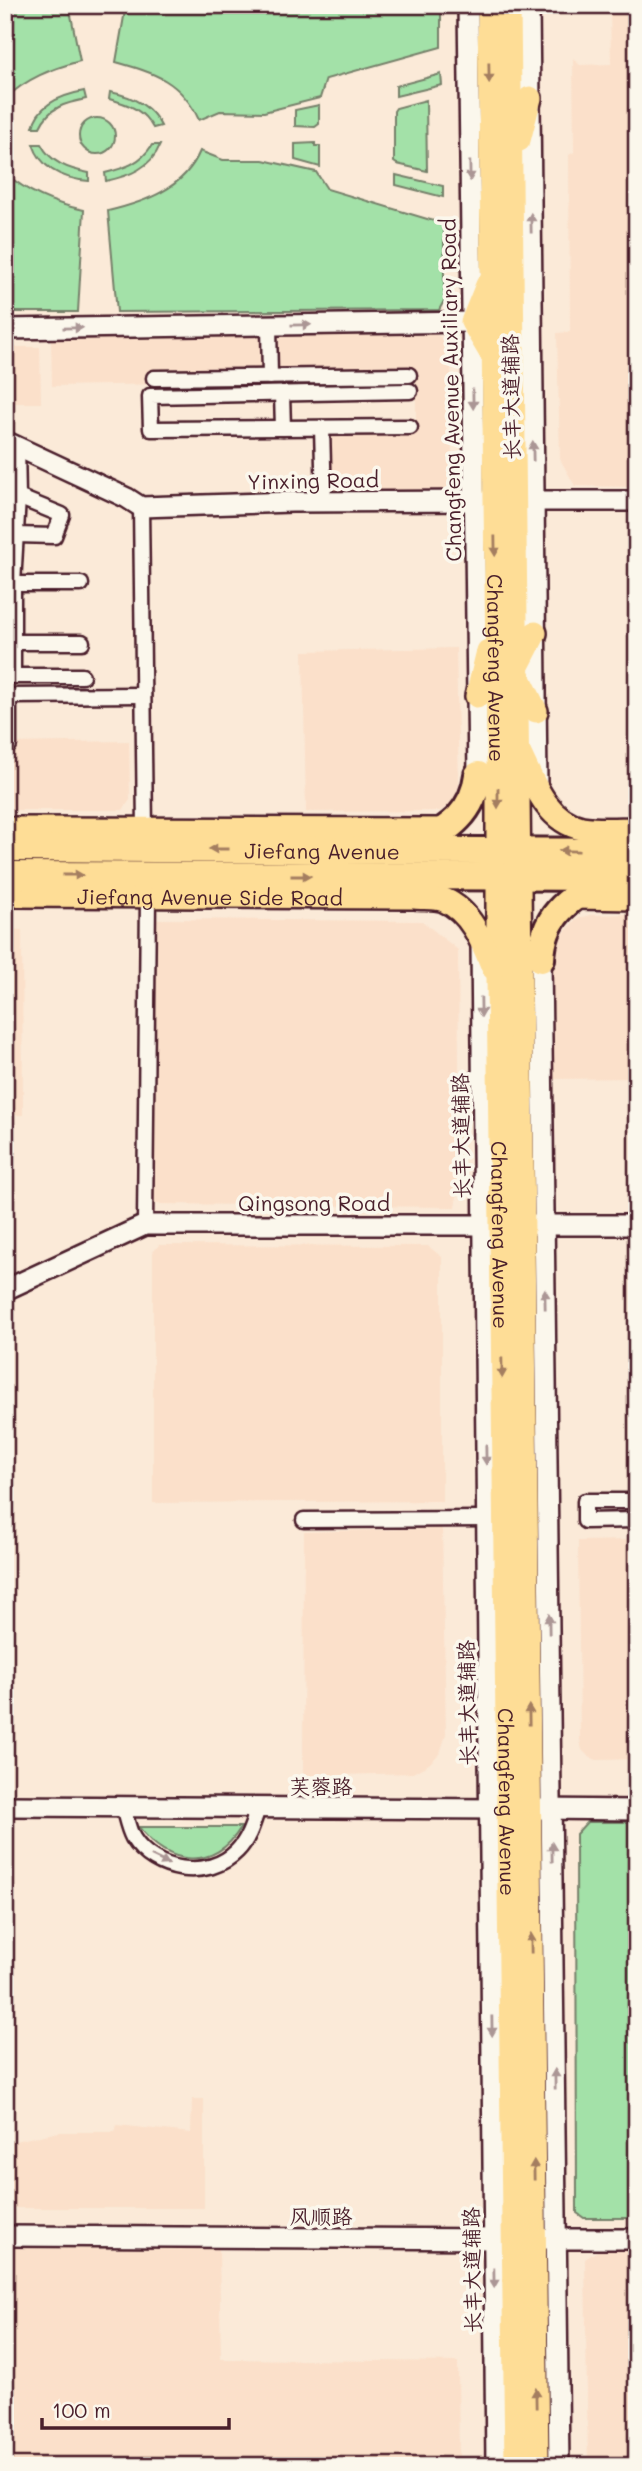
<svg xmlns="http://www.w3.org/2000/svg" width="642" height="2471" viewBox="0 0 642 2471" font-family="Mali,'LXGW WenKai TC',sans-serif">
	<style>
		.built { fill: #fbe0ca }
		.green { fill: #a3e1a8; stroke: #76806a; stroke-width: 2 }
		.lines { fill: none; stroke-linecap: round; stroke-linejoin: round }
		.street-casing { stroke: #4a1f2b; stroke-width: 19 }
		.secondary-casing { stroke: #4a1f2b; stroke-width: 24 }
		.primary-casing { stroke: #4a1f2b; stroke-width: 28 }
		.highway-casing { stroke: #4a1f2b; stroke-width: 32 }
		.street { stroke: #fbf7ec; stroke-width: 14 }
		.secondary { stroke: #fbf7ec; stroke-width: 19 }
		.primary { stroke: #fedd96; stroke-width: 23 }
		.highway { stroke: #fedd96; stroke-width: 26 }
		.oneway { fill: #a47e60 }
		.oneway2 { fill: #ab9695 }
		.labels { text-anchor: middle; dominant-baseline: central; stroke-width: 7; stroke-linejoin: round; paint-order: stroke }
		.street-label { font-size: 21px; fill: #4a1f2b; stroke: #fbf7ec }
	</style>
	<rect width="100%" height="100%" fill="#fbead8"/>
	<filter id="ink" filterUnits="userSpaceOnUse"><feTurbulence type="fractalNoise" baseFrequency=".0143" numOctaves="2"/><feDisplacementMap in="SourceGraphic" scale="14" xChannelSelector="R" yChannelSelector="G"/><feConvolveMatrix kernelMatrix="1 2 1 2 8 2 1 2 1" color-interpolation-filters="sRGB"/></filter>
	<g filter="url(#ink)">
		<g class="built">
			<polygon points="610,5 637,5 637,487 575,486 560,459 557,333 570,332 569,155 574,152 573,58 580,65 611,64"/>
			<polygon points="434,332 451,348 452,482 440,494 330,498 329,431 416,431 416,380 52,386 51,338"/>
			<polygon points="5,347 40,347 41,403 5,403"/>
			<polygon points="456,648 459,785 454,802 440,811 306,812 303,651"/>
			<polygon points="129,741 130,800 123,810 7,810 6,743"/>
			<polygon points="637,914 637,1078 553,1079 552,965 558,940 576,919 590,915"/>
			<polygon points="153,919 422,921 458,950 460,1179 455,1207 152,1204"/>
			<polygon points="5,929 22,930 23,1115 5,1115"/>
			<polygon points="159,1245 428,1246 442,1257 442,1501 153,1503 153,1252"/>
			<polygon points="632,1527 637,1527 637,1759 597,1760 589,1757 582,1750 580,1740 578,1541 631,1540"/>
			<polygon points="442,1528 446,1735 440,1753 429,1764 413,1773 303,1776 304,1532"/>
			<polygon points="192,2099 204,2099 204,2208 5,2208 5,2143 59,2132 115,2132 117,2125 191,2133"/>
			<polygon points="5,2248 219,2249 221,2359 458,2362 459,2466 5,2466"/>
			<polygon points="597,2251 637,2251 637,2466 588,2466 585,2259"/>
		</g>
		<g class="green">
			<path d="M5,5H69L80,61C51,69 27,78 5,99Z"/>
			<path d="M126,5H441V47L326,79L320,98L264,112L220,111L199,120C181,81 155,73 116,62Z"/>
			<polygon points="441,74 442,85 396,96 396,86"/>
			<path d="M84,91L86,99C66,103 49,107 40,127H33C38,104 62,95 84,91Z"/>
			<path d="M110,92C132,96 151,105 161,126L153,128C143,110 129,104 109,99Z"/>
			<polygon points="426,100 427,171 397,164 394,162 394,111 396,108"/>
			<polygon points="319,105 319,124 315,127 295,126 295,110"/>
			<circle cx="97" cy="136" r="18"/>
			<polygon points="315,143 315,146 320,146 320,167 295,160 295,144"/>
			<path d="M33,144H41C51,163 68,169 89,173V181C63,179 41,169 33,144Z"/>
			<path d="M152,145H160C151,168 129,176 106,181L105,173C125,168 141,163 152,145Z"/>
			<path d="M200,151L223,160H263L316,172L327,189L444,224V301L439,310L117,312L108,211C145,202 184,189 200,151Z"/>
			<path d="M5,173C28,193 54,204 84,210L78,312H5Z"/>
			<polygon points="396,175 443,186 443,197 396,185"/>
			<polygon points="587,1822 637,1822 637,2218 584,2218 577,2213 576,1834"/>
			<path d="M139,1827H241C215,1872 167,1866 139,1827Z"/>
		</g>
		<g class="lines">
			<defs>
				<g id="street">
					<polyline points="269,325 270,377"/>
					<polyline points="154,378 409,375"/>
					<polyline points="282,394 283,428"/>
					<polyline points="410,427 151,429 150,396 410,391"/>
					<polyline points="322,428 324,502"/>
					<polyline points="17,446 18,497 13,584 13,676 82,676"/>
					<polyline points="141,507 145,829"/>
					<polyline points="16,535 54,536 62,515 18,497"/>
					<polyline points="13,584 81,584"/>
					<polyline points="13,642 82,642"/>
					<polyline points="9,745 9,696 143,695"/>
					<polyline points="145,1225 148,896"/>
					<polyline points="637,1501 585,1501 585,1521 637,1520"/>
					<polyline points="304,1520 486,1519"/>
					<path d="M123,1807C126,1817 128,1829 133,1838C154,1872 208,1881 237,1851C249,1839 253,1823 258,1808"/>
				</g>
				<g id="secondary">
					<polyline points="468,5 478,775"/>
					<polyline points="529,5 537,787"/>
					<polyline points="5,329 472,322"/>
					<polyline points="5,441 127,498 141,507 292,502 485,501"/>
					<polyline points="522,501 637,501"/>
					<polyline points="481,944 496,2466"/>
					<polyline points="541,959 559,2466"/>
					<polyline points="531,1225 637,1225"/>
					<polyline points="5,1290 145,1225 494,1225"/>
					<polyline points="5,1806 501,1809"/>
					<polyline points="538,1809 637,1810"/>
					<polyline points="5,2236 505,2239"/>
					<polyline points="545,2239 637,2239"/>
				</g>
				<g id="primary">
					<path id="s1" d="M489,5L498,745V978L516,2466"/>
					<polyline points="509,5 537,2466"/>
					<polyline points="519,140 530,98"/>
					<polyline points="487,285 472,322 491,354"/>
					<polyline points="535,633 516,670 536,711"/>
					<polyline points="477,696 488,651"/>
					<path d="M519,752C533,781 546,821 582,828C599,831 620,829 637,829"/>
					<polyline points="5,829 445,830"/>
					<path id="s2" d="M5,895L415,897C424,898 436,897 444,900C471,911 483,943 493,968"/>
					<polyline points="573,897 637,898"/>
				</g>
				<g id="highway">
					<path id="s3" d="M5,848L637,852"/>
					<path d="M414,849C447,829 473,816 478,775"/>
					<polyline points="5,875 637,877"/>
					<path d="M541,959C543,913 570,899 606,877"/>
				</g>
			</defs>
			<use href="#street" class="street-casing"/>
			<use href="#secondary" class="secondary-casing"/>
			<use href="#primary" class="primary-casing"/>
			<use href="#highway" class="highway-casing"/>
			<use href="#street" class="street"/>
			<use href="#secondary" class="secondary"/>
			<use href="#primary" class="primary"/>
			<use href="#highway" class="highway"/>
		</g>
		<defs><path id="oneway-solid" d="M-6-.8H1V-3.2L6.5 0L1 3.2V.8H-6Z" transform="scale(1.75)"/></defs>
		<g class="oneway">
			<use href="#oneway-solid" transform="translate(489 73) rotate(89)"/>
			<use href="#oneway-solid" transform="translate(495 546) rotate(89)"/>
			<use href="#oneway-solid" transform="translate(498 798) rotate(90)"/>
			<use href="#oneway-solid" transform="translate(219 849) rotate(-180)"/>
			<use href="#oneway-solid" transform="translate(569 851) rotate(-179)"/>
			<use href="#oneway-solid" transform="translate(73 875)"/>
			<use href="#oneway-solid" transform="translate(301 876)"/>
			<use href="#oneway-solid" transform="translate(502 1368) rotate(89)"/>
			<use href="#oneway-solid" transform="translate(529 1715) rotate(-91)"/>
			<use href="#oneway-solid" transform="translate(531 1943) rotate(-91)"/>
			<use href="#oneway-solid" transform="translate(534 2170) rotate(-91)"/>
			<use href="#oneway-solid" transform="translate(536 2398) rotate(-91)"/>
		</g>
		<g class="oneway2">
			<use href="#oneway-solid" transform="translate(470 171) rotate(89)"/>
			<use href="#oneway-solid" transform="translate(531 223) rotate(-91)"/>
			<use href="#oneway-solid" transform="translate(301 325) rotate(-1)"/>
			<use href="#oneway-solid" transform="translate(73 328) rotate(-1)"/>
			<use href="#oneway-solid" transform="translate(473 399) rotate(89)"/>
			<use href="#oneway-solid" transform="translate(533 451) rotate(-91)"/>
			<use href="#oneway-solid" transform="translate(481 1007) rotate(89)"/>
			<use href="#oneway-solid" transform="translate(545 1299) rotate(-91)"/>
			<use href="#oneway-solid" transform="translate(486 1455) rotate(89)"/>
			<use href="#oneway-solid" transform="translate(549 1624) rotate(-91)"/>
			<use href="#oneway-solid" transform="translate(552 1852) rotate(-91)"/>
			<use href="#oneway-solid" transform="translate(160 1860) rotate(26)"/>
			<use href="#oneway-solid" transform="translate(492 2026) rotate(89)"/>
			<use href="#oneway-solid" transform="translate(555 2079) rotate(-91)"/>
			<use href="#oneway-solid" transform="translate(494 2278) rotate(89)"/>
		</g>
	</g>
	<g class="labels">
		<g class="street-label">
			<text transform="translate(450 390) rotate(-91)">Changfeng Avenue Auxiliary Road</text>
			<text transform="translate(510 397) rotate(-91)">长丰大道辅路</text>
			<text transform="translate(313 480) rotate(-1)">Yinxing Road</text>
			<text stroke="none"><textPath href="#s1" startOffset="663">Changfeng Avenue</textPath></text>
			<text stroke="none"><textPath href="#s3" startOffset="317">Jiefang Avenue</textPath></text>
			<text stroke="none"><textPath href="#s2" startOffset="205">Jiefang Avenue Side Road</textPath></text>
			<text transform="translate(460 1136) rotate(-91)">长丰大道辅路</text>
			<text x="314" y="1202">Qingsong Road</text>
			<text stroke="none"><textPath href="#s1" startOffset="1230">Changfeng Avenue</textPath></text>
			<text transform="translate(466 1703) rotate(-91)">长丰大道辅路</text>
			<text x="321" y="1785">芙蓉路</text>
			<text stroke="none"><textPath href="#s1" startOffset="1797">Changfeng Avenue</textPath></text>
			<text x="321" y="2215">风顺路</text>
			<text transform="translate(471 2270) rotate(-91)">长丰大道辅路</text>
		</g>
	</g>
	<rect width="642" height="2471" fill="none" stroke="#fbf7ec" stroke-width="28"/>
	<rect x="14" y="14" width="614" height="2443" fill="none" stroke="#4a1f2b" stroke-width="2.5" filter="url(#ink)"/>
	<path d="M42 2418v10h187v-10" fill="none" stroke="#4a1f2b" stroke-width="3.5"/>
	<text x="52" y="2418" font-size="21" fill="#4a1f2b" stroke="#fbf7ec" stroke-width="5" paint-order="stroke">100 m</text>
</svg>
